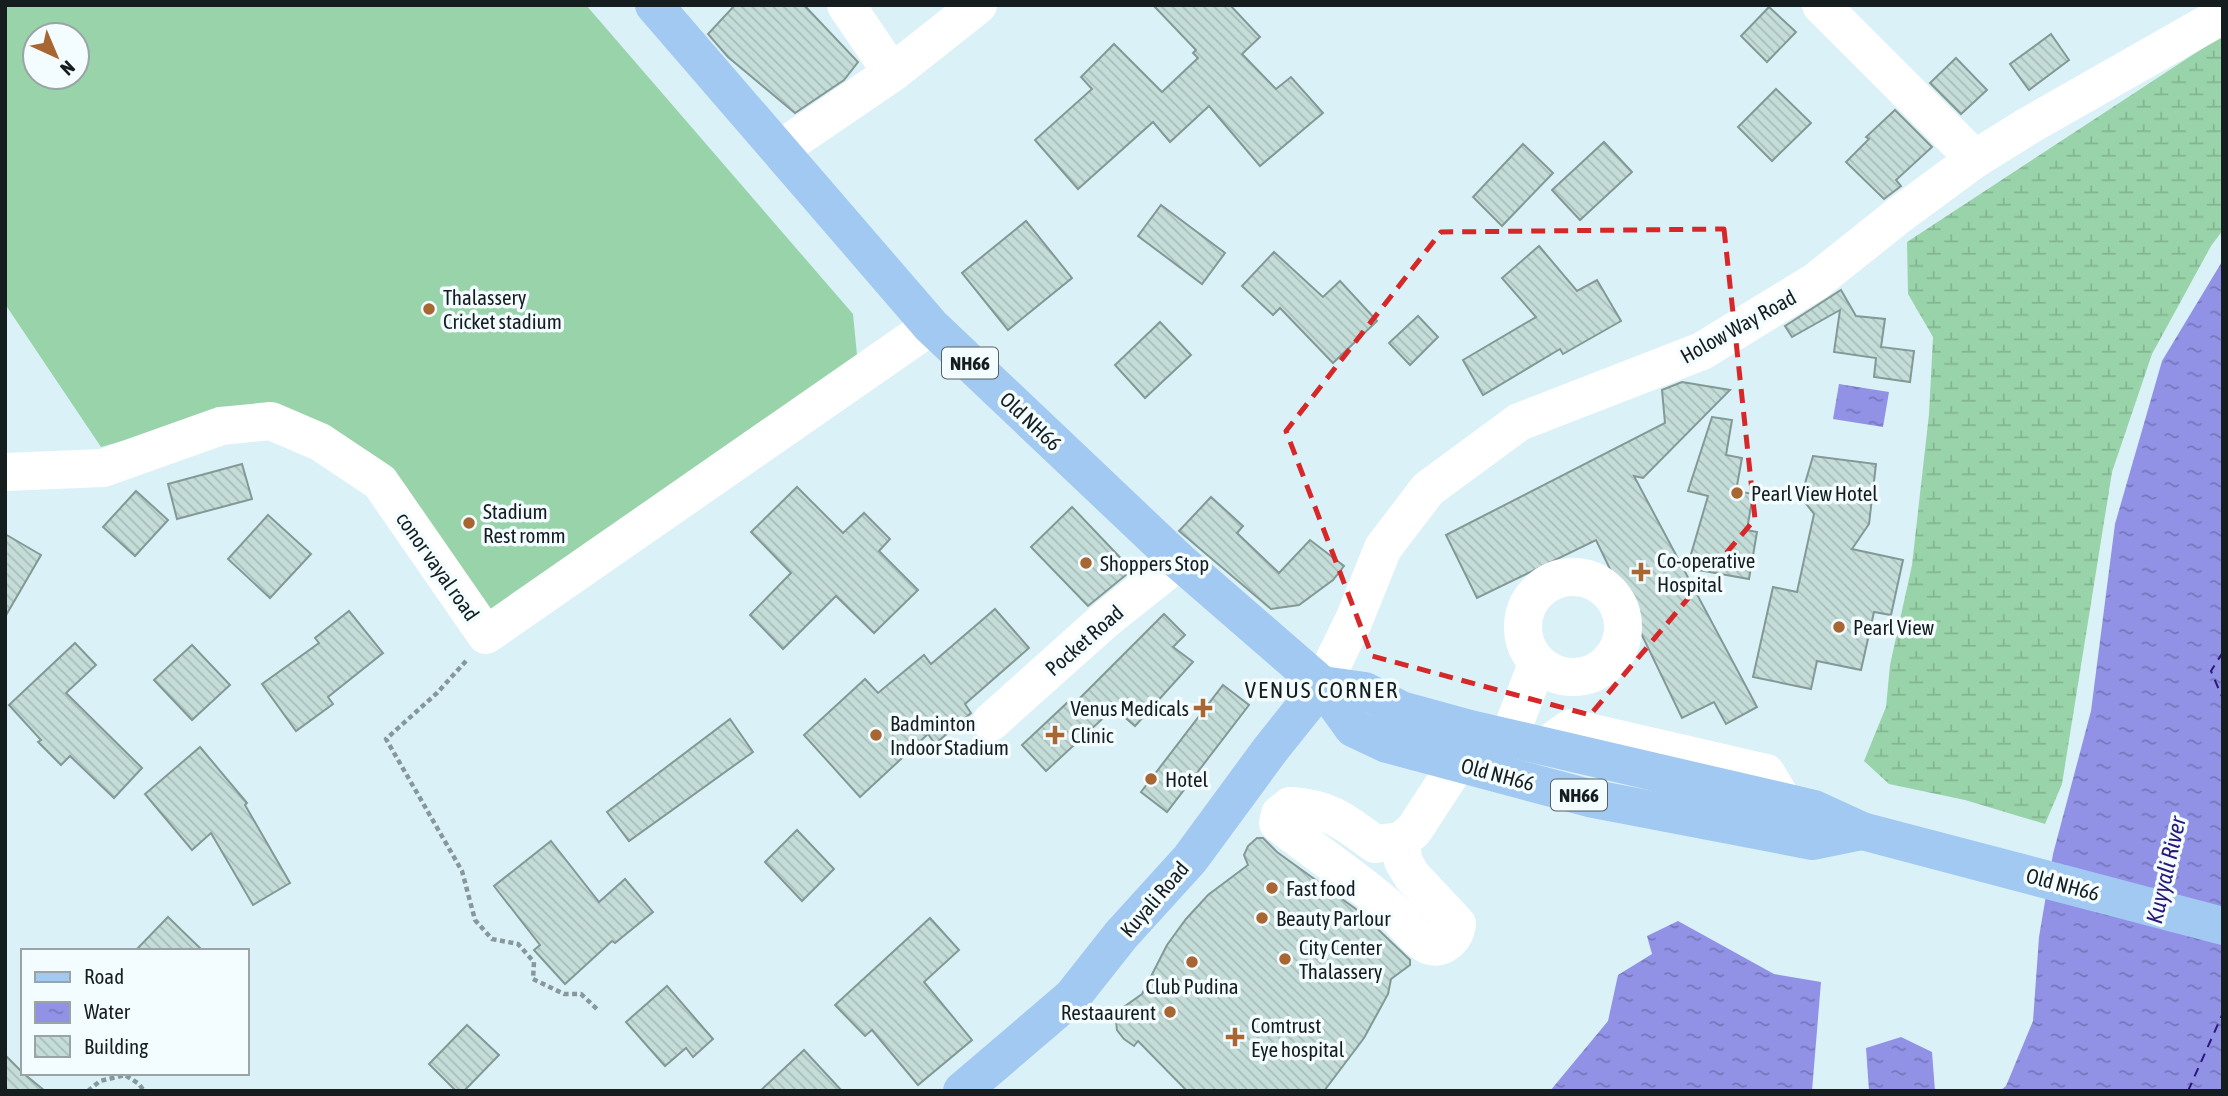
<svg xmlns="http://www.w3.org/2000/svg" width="2228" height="1096" viewBox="0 0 2228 1096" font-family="'Asap Condensed',sans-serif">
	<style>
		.wetland { fill: url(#wetland-marsh) }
		.garden { fill: #99d3a9; fill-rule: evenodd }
		.water { fill: url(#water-ripples) }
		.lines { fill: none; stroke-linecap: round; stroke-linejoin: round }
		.ferry { stroke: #2b1779; stroke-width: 2; stroke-dasharray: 9 7; stroke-linecap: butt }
		.building { fill: url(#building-back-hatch); stroke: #839996; stroke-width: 2 }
		.path { stroke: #87989c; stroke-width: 4.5; stroke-dasharray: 5 3.5; stroke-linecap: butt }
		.minor { stroke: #fff; stroke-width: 38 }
		.major { stroke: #a1c9f1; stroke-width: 38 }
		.marked { fill: none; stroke: #d62828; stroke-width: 5; stroke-dasharray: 14 9; stroke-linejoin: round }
		.poi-dot { fill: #a86633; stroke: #f3fcff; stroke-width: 2.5 }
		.labels { text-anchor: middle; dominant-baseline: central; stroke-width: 7; stroke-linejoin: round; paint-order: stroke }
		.shield { fill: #f3fcff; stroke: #586062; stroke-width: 2 }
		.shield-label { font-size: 19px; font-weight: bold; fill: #151d1f }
		.poi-label { font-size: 21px; fill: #151d1f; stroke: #f3fcff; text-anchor: start }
		.street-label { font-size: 21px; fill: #151d1f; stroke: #f3fcff }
		.neighbourhood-label { font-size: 23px; letter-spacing: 2px; fill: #151d1f; stroke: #f3fcff }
		.water-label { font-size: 23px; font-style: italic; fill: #2b1779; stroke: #f3fcff }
	</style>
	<defs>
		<pattern id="wetland-marsh" width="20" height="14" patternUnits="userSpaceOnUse" patternTransform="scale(1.75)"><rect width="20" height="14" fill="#99d3a9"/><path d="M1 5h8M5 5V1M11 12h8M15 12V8" fill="none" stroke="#83b591"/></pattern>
		<pattern id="water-ripples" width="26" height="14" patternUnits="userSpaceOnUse" patternTransform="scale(1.75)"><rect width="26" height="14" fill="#9192e6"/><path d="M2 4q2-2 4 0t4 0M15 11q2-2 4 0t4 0" fill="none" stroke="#7577ba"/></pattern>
		<pattern id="building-back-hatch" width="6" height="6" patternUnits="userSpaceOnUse" patternTransform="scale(1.75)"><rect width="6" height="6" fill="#c5ddd9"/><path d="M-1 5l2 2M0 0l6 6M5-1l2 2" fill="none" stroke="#a8bdba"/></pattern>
	</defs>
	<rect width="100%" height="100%" fill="#dbf1f8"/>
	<polygon class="wetland" points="2223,35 2223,230 2211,246 2152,354 2112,472 2062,784 2045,824 1965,800 1889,784 1864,761 1886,707 1890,665 1912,565 1929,414 1933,337 1908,294 1907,242"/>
	<path class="garden" d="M5,5H586L853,314L857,355L491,617L386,465L224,412L101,447L5,304ZM35,35H77V77H35Z"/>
	<g class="water">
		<polygon points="2223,260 2223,1091 2000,1091 2006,1086 2033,1021 2039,937 2053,854 2091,711 2115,524 2162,361"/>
		<polygon points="1839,384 1889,392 1883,427 1833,419"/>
		<polygon points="1678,921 1774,974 1821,982 1812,1091 1550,1091 1608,1021 1618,975 1652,954 1647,936"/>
		<polygon points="1901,1037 1932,1052 1935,1091 1869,1091 1866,1048"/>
	</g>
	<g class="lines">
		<g class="ferry">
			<polyline points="2223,652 2211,671 2223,699"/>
			<polyline points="2188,1091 2223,1013"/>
		</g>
	</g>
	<g class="building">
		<polygon points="735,5 804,5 858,62 844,80 795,113 728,57 708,34"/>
		<polygon points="1153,5 1230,5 1260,37 1242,54 1276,89 1291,77 1323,113 1260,166 1209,106 1170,142 1153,122 1078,189 1035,140 1092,89 1081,77 1114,44 1162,92 1198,58 1193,53 1196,50"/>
		<polygon points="1769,7 1796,32 1767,62 1741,36"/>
		<polygon points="2051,34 2069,60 2029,90 2010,64"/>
		<polygon points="1956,58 1987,90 1961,114 1930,83"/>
		<polygon points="1776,89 1811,123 1772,161 1738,127"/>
		<polygon points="1895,110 1932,147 1896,180 1901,186 1884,199 1846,162 1869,139 1866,137"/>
		<polygon points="1604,142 1632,172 1580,220 1552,190"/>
		<polygon points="1523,144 1553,173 1502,226 1473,197"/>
		<polygon points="1161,205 1225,253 1202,284 1138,236"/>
		<polygon points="1026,221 1072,278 1008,330 962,273"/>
		<polygon points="1539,246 1577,291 1597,280 1621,321 1563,354 1560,349 1483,395 1463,360 1536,317 1502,278"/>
		<polygon points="1274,252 1323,297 1340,281 1377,321 1333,363 1280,308 1273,315 1242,286"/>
		<polygon points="1841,290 1856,316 1885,319 1881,347 1914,351 1910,382 1874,377 1876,358 1834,352 1840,310 1792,337 1785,326"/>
		<polygon points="1418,316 1438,337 1410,365 1389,343"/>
		<polygon points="1160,322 1191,355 1145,398 1115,365"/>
		<polygon points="1682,382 1730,390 1643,478 1634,476 1757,707 1726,724 1714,702 1682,718 1596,540 1477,598 1446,535 1665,423 1662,390"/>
		<polygon points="1712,417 1732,420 1726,455 1742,458 1736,491 1753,494 1747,530 1757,532 1749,579 1687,568 1708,496 1688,491"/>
		<polygon points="1813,456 1876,464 1869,524 1852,549 1903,560 1891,615 1874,612 1861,670 1817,661 1811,689 1753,677 1773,587 1797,592 1814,514 1801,497"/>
		<polygon points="242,464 252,499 177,519 168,484"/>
		<polygon points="797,487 843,533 864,513 890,539 879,551 918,590 874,633 836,596 783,649 750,615 791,573 751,532"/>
		<polygon points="136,491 168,520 135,556 103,527"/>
		<polygon points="1211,497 1243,526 1237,533 1279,573 1310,540 1344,566 1333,580 1299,605 1271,609 1179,531"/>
		<polygon points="1072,507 1132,570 1088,606 1031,547"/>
		<polygon points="268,515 311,554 270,598 228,559"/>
		<polygon points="5,534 41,555 5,617"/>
		<polygon points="995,609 1029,648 965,704 971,713 935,744 928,734 860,797 804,735 865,679 878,693 924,655 931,664"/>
		<polygon points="349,611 383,653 328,697 333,704 296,731 262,684 319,643 315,638"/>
		<polygon points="1164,614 1185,635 1173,647 1193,662 1135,726 1114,708 1046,771 1022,745 1068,702 1072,706"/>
		<polygon points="75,643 96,665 66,693 142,768 114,798 70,756 61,765 38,742 41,740 9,705"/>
		<polygon points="192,645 230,685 192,720 154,680"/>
		<polygon points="1223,685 1249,705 1167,812 1141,792"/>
		<polygon points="730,719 753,752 629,841 607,812"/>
		<polygon points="200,747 247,803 245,805 290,883 253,905 211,833 192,850 145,794"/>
		<polygon points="797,830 834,869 802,901 765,862"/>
		<polygon points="1257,838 1263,838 1277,852 1360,912 1410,960 1410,965 1391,979 1388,994 1364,1038 1324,1091 1187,1091 1138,1041 1134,1046 1124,1039 1117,1030 1116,1021 1118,1011 1142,994 1167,945 1186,919 1208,895 1248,865 1244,855 1248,846"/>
		<polygon points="551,841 599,902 625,879 653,912 615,943 612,941 565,984 534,950 540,945 494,886"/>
		<polygon points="168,917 203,951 135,951"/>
		<polygon points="930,918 959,950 924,982 972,1040 918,1085 872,1030 865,1036 835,1005"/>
		<polygon points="667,986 713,1039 693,1057 686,1048 665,1066 626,1022"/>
		<polygon points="467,1025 499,1055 464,1091 456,1091 429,1064"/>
		<polygon points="804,1050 842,1091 760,1091"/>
		<polygon points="5,1055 23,1073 45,1091 5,1091"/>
	</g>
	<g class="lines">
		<g class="path">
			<polyline points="466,661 437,693 386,739 462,871 475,920 492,939 518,944 534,962 533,979 564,994 581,994 598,1010"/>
			<polyline points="88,1091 100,1081 125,1075 139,1084 144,1091"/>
		</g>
		<g class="minor">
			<polyline points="846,5 892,73"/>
			<polyline points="1821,5 1975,159"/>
			<polyline points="779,150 892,73 978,5"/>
			<polyline points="5,472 103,468 221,426 271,421 320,442 380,482 486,635 931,326"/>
			<circle cx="1573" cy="627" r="50"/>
			<polyline points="1322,685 1354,620 1383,548 1428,489 1519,422 1702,351 1815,282 1899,215 1975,159 2028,126 2223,15"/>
			<polyline points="991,722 1106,619 1179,561"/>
			<polyline points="1509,738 1537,664"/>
			<polyline points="1546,746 1571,728 1766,773 1783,801"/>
			<path d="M1401,841L1403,861L1412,876L1457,924C1455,938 1441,953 1426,944C1416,939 1398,915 1387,906C1353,877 1314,851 1278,823L1280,814L1290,806C1329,808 1345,822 1375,844L1401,841L1414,830L1457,764"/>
		</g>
		<g class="major">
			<polyline points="654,5 931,326 1179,561 1322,685 1353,728 1387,744 1589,798 1813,841 1862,831"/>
			<polyline points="1322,685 1365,691 1401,710 1470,729 1814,809 1862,831 2223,926"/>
			<polyline points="962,1091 1072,997 1121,935 1190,859 1270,750 1322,685"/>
		</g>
	</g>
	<path class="marked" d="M1724,229L1755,519L1590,715L1372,656L1286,431L1441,232Z"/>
	<g class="poi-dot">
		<circle cx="429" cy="309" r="7"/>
		<circle cx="1737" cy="493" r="7"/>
		<circle cx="469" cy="523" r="7"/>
		<circle cx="1086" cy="563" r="7"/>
		<path d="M1637.5 561.5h7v7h7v7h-7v7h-7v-7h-7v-7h7z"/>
		<circle cx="1839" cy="627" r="7"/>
		<path d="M1199.5 697.5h7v7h7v7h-7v7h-7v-7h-7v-7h7z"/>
		<circle cx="876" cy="735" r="7"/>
		<path d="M1051.5 724.5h7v7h7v7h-7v7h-7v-7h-7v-7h7z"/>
		<circle cx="1151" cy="779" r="7"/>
		<circle cx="1272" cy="888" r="7"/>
		<circle cx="1262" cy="918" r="7"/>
		<circle cx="1285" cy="959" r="7"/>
		<circle cx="1192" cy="962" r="7"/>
		<circle cx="1170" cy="1012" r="7"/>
		<path d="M1231.5 1026.5h7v7h7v7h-7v7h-7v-7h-7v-7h7z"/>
	</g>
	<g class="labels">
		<g class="shield">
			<rect x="942" y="347.5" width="56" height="31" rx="5"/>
			<rect x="1551" y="779.5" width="56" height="31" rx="5"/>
		</g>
		<g class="shield-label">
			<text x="970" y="363">NH66</text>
			<text x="1579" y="795">NH66</text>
		</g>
		<g class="poi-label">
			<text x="443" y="297">Thalassery<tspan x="443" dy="24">Cricket stadium</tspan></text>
			<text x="1751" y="493">Pearl View Hotel</text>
			<text x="483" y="511">Stadium<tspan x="483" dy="24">Rest romm</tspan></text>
			<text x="1657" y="560">Co-operative<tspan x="1657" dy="24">Hospital</tspan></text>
			<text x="1100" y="563">Shoppers Stop</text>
			<text x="1853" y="627">Pearl View</text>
			<text x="1189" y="708" text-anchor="end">Venus Medicals</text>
			<text x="890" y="723">Badminton<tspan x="890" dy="24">Indoor Stadium</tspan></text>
			<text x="1071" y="735">Clinic</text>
			<text x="1165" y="779">Hotel</text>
			<text x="1286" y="888">Fast food</text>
			<text x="1276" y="918">Beauty Parlour</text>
			<text x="1299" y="947">City Center<tspan x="1299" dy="24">Thalassery</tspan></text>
			<text x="1192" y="986" text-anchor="middle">Club Pudina</text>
			<text x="1156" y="1012" text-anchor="end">Restaaurent</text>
			<text x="1251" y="1025">Comtrust<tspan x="1251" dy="24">Eye hospital</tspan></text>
		</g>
		<g class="street-label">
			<text transform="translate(1738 326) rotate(-29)">Holow Way Road</text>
			<text transform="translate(1031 421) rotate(43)">Old NH66</text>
			<text transform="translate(438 566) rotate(55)">conor vayal road</text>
			<text transform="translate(1084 640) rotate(-41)">Pocket Road</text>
			<text transform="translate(1498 774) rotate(15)">Old NH66</text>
			<text transform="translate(2063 884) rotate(15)">Old NH66</text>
			<text transform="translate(1154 899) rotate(-49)">Kuyali Road</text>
		</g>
		<g class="neighbourhood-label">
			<text x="1322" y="690">VENUS CORNER</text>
		</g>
		<g class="water-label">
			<text transform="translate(2166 870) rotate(-77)">Kuyyali River</text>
		</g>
	</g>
	<rect width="2228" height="1096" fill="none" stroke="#151d1f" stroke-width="14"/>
	<rect x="21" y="949" width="228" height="126" fill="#f3fcff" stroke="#9aa3a5" stroke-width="2"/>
	<rect x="35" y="972" width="35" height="10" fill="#a1c9f1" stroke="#9aa3a5" stroke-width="2"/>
	<text x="84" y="984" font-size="21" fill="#151d1f">Road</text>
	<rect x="35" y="1002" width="35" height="21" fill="url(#water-ripples)" stroke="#9aa3a5" stroke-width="2"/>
	<text x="84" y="1019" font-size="21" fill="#151d1f">Water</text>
	<rect x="35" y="1036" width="35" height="21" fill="url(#building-back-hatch)" stroke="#9aa3a5" stroke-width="2"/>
	<text x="84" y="1054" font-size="21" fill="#151d1f">Building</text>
	<g transform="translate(56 56) rotate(136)"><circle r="33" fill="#f3fcff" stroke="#9aa3a5" stroke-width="2"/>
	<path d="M0-5L12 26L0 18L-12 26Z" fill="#a86633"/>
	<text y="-10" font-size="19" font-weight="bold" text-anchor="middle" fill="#151d1f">N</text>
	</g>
</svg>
